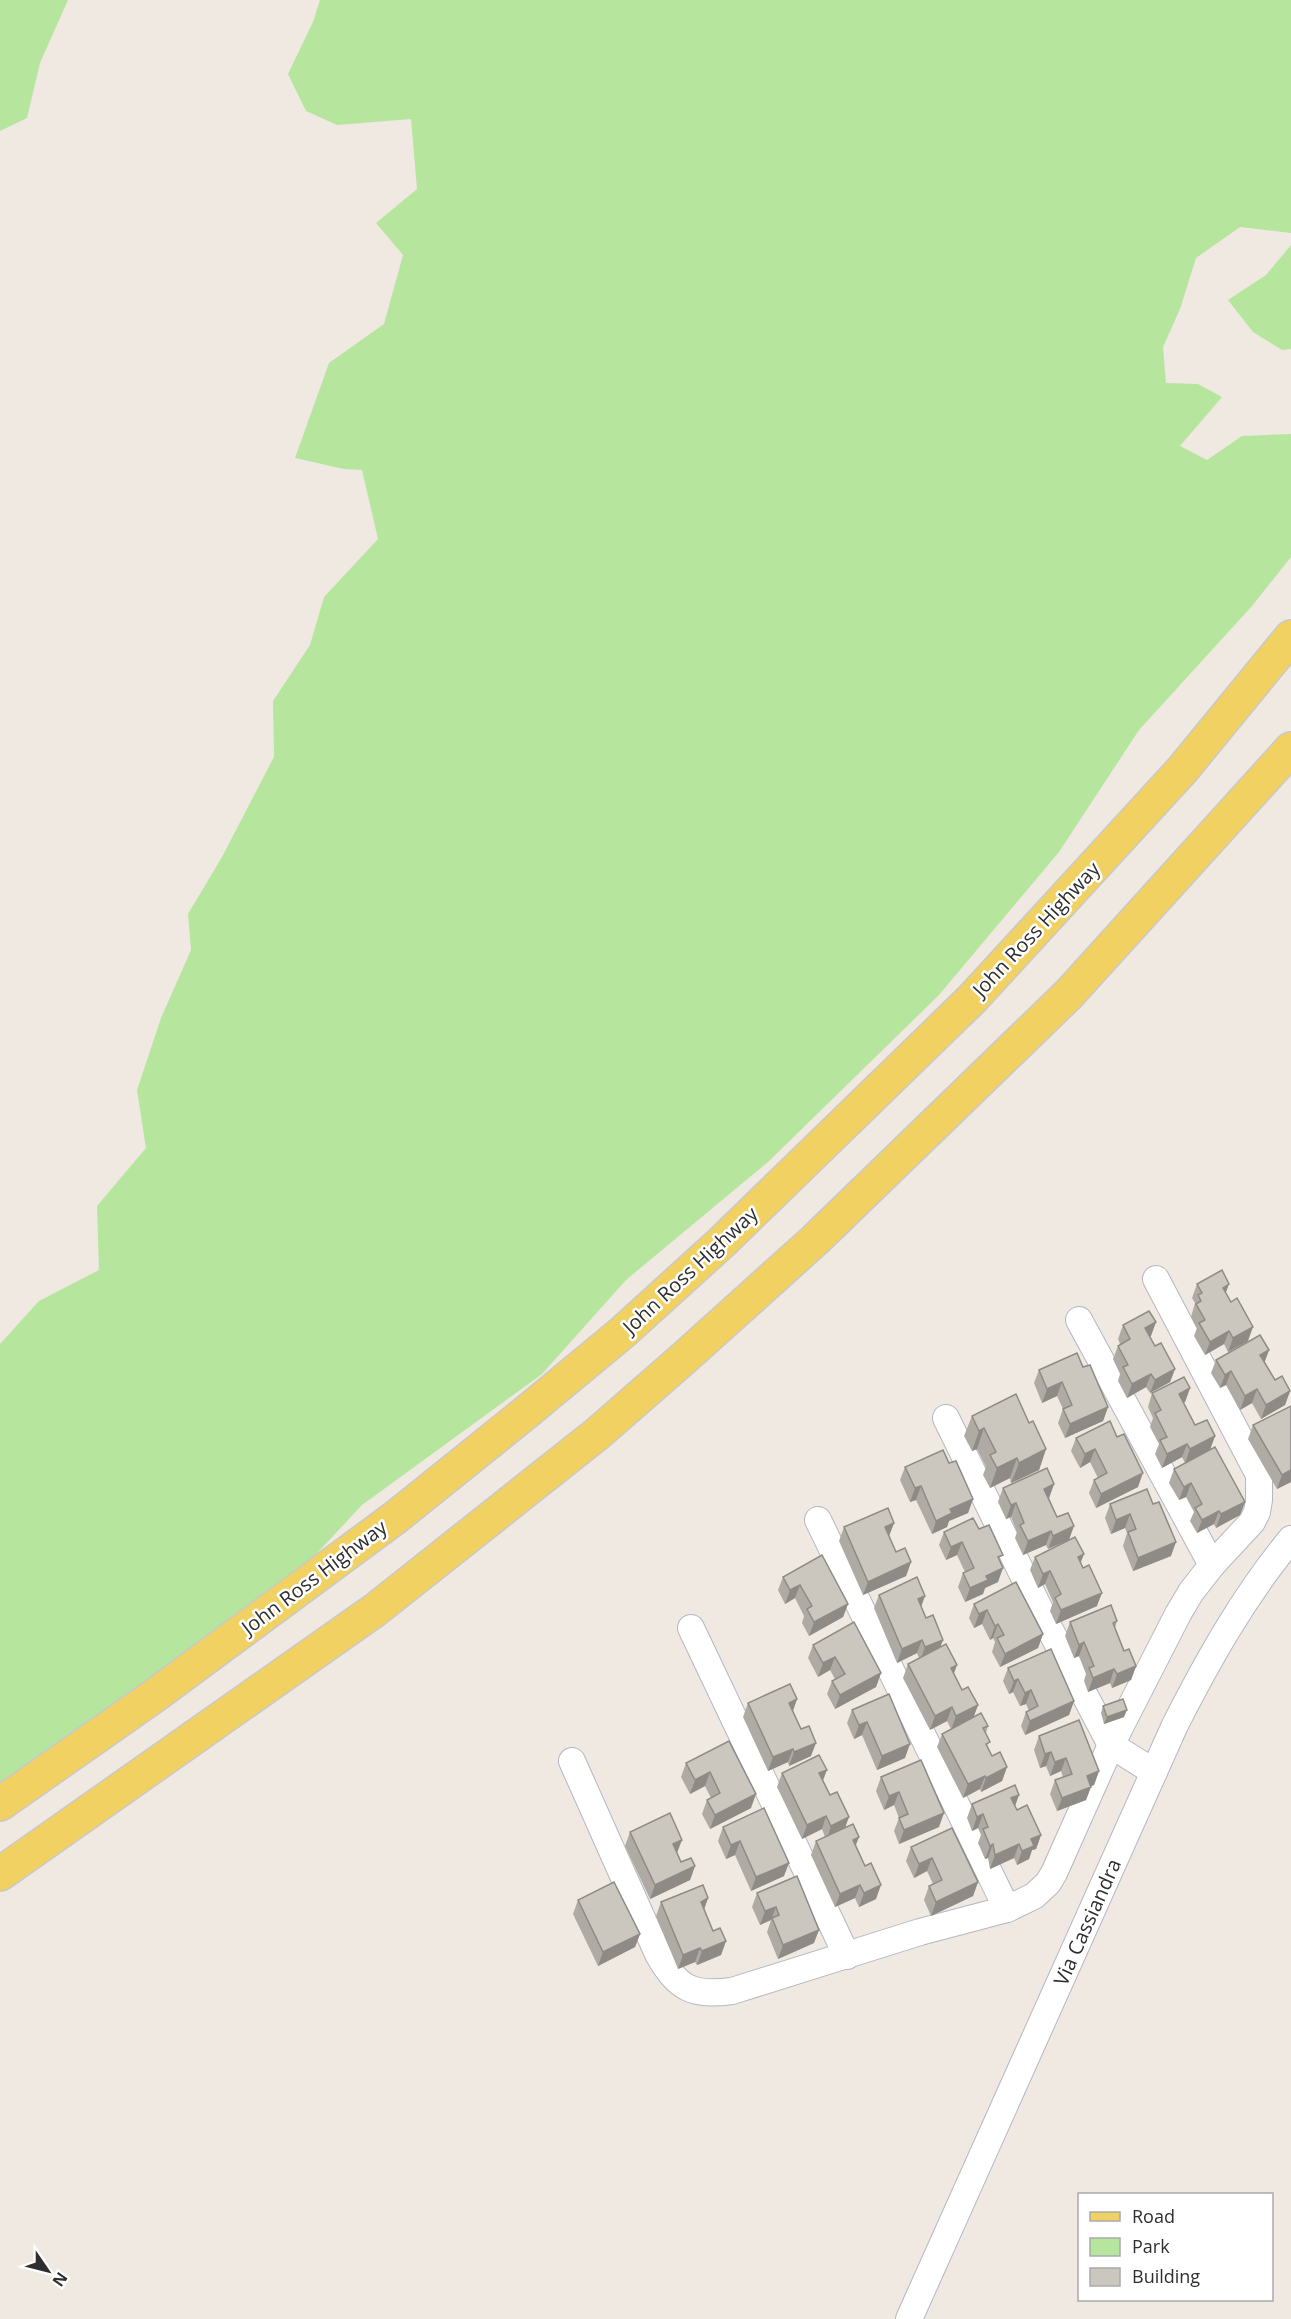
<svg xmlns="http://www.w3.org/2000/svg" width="1291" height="2319" viewBox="0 0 1291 2319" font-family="'Open Sans',sans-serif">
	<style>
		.green { fill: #b6e59e }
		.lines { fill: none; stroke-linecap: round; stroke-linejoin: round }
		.minor-casing { stroke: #b4b7c1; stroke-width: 28 }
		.primary-casing { stroke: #c9c9c9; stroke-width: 36 }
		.minor { stroke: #fff; stroke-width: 26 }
		.primary { stroke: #f2d163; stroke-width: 33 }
		.wall { fill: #afaba4 }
		.shaded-wall { fill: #8e8b86 }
		.building { fill: #cbc7bf; stroke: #8e8b86; stroke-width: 1.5 }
		.labels { text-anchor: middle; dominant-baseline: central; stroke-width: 5; stroke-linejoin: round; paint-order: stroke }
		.street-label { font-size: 20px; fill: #2e2e2e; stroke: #fff }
	</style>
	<rect width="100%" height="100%" fill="#efe9e1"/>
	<g class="green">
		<polygon points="0,0 68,0 40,63 27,118 0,131"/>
		<polygon points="320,0 1291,0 1291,233 1240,227 1196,258 1180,309 1163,347 1166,383 1198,384 1222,397 1180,446 1207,460 1242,436 1291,434 1291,557 1252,606 1139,730 1059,852 939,995 768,1162 626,1280 542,1374 362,1505 292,1580 0,1788 0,1344 39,1301 99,1270 97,1206 146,1148 137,1090 161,1018 191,950 188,914 222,857 274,757 273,701 310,645 324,597 378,539 362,470 344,469 295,458 329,363 384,324 403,255 376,223 417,189 411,119 337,125 306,111 288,74 313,22"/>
		<polygon points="1291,245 1291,349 1282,350 1253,332 1228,300 1266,275"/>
	</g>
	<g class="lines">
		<defs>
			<g id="minor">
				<polyline points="1079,1320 1212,1565"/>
				<polyline points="946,1418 1045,1620 1111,1745 1154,1772"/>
				<polyline points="818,1520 1007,1909"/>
				<polyline points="691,1628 847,1956"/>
				<path d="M572,1761L658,1954C678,1989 692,1996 732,1991L920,1932L1007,1909L1034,1896L1048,1883L1054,1873L1111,1745L1178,1614L1191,1592L1212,1565L1252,1522L1257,1512L1259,1500V1475L1156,1279"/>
				<path d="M909,2319L1175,1725C1208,1660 1244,1596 1291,1539"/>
			</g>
			<g id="primary">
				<polyline points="0,1804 154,1696 396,1517 529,1410 623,1332 722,1242 972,999 1183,769 1291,637"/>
				<polyline points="0,1874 375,1610 597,1434 684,1358 815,1240 1069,994 1291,749"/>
			</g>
		</defs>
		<use href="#minor" class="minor-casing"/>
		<use href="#primary" class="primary-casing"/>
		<use href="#minor" class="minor"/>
		<use href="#primary" class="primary"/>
	</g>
	<g class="wall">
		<polygon points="1197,1284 1226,1293 1248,1341 1228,1352 1224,1344 1205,1355 1194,1336 1197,1328 1191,1317 1195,1303 1192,1298"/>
		<polygon points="1156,1322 1150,1336 1155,1346 1175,1369 1170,1382 1150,1393 1146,1387 1127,1398 1118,1381 1120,1374 1113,1359 1118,1346 1120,1344 1118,1339 1123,1325"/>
		<polygon points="1269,1350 1264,1362 1275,1380 1290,1391 1285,1405 1261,1419 1252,1403 1240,1410 1226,1385 1220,1388 1211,1373 1216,1360"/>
		<polygon points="1039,1370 1108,1407 1103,1421 1065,1438 1058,1423 1063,1409 1057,1396 1042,1403 1034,1383"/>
		<polygon points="1190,1388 1185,1402 1183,1403 1195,1425 1215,1436 1210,1449 1245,1502 1240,1515 1216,1528 1214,1524 1197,1533 1190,1521 1194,1512 1186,1497 1179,1500 1169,1483 1174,1469 1185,1463 1182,1457 1162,1468 1155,1454 1159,1444 1150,1427 1153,1418 1148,1407 1152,1393"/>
		<polygon points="1291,1406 1291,1482 1277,1489 1248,1439 1253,1425"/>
		<polygon points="972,1416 1029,1423 1046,1449 1039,1470 1011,1483 1010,1478 990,1488 983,1475 986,1467 977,1449 972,1451 964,1436"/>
		<polygon points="1110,1421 1138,1487 1096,1508 1089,1493 1094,1480 1098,1478 1090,1462 1080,1468 1071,1451 1076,1438"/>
		<polygon points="949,1463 973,1499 968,1513 949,1521 947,1527 932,1534 916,1500 910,1502 900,1480 905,1467"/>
		<polygon points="1054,1484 1049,1498 1057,1517 1068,1513 1048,1549 1046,1545 1023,1555 1015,1538 1017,1532 1011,1517 1006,1519 998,1502 1003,1488"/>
		<polygon points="1147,1489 1171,1556 1133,1571 1123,1546 1127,1533 1125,1528 1111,1534 1105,1518 1110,1504"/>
		<polygon points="894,1523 889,1536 896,1552 911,1562 906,1576 863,1595 839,1541 844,1527"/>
		<polygon points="979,1529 1000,1562 998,1582 985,1588 983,1594 965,1602 958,1587 963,1573 965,1572 957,1555 946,1560 939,1545 944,1532"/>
		<polygon points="1035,1557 1080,1562 1097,1606 1056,1624 1050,1611 1053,1602 1045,1584 1038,1588 1030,1570"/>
		<polygon points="783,1577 848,1604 843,1617 809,1636 802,1623 804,1616 795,1598 785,1604 778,1590"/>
		<polygon points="879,1595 921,1607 926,1618 943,1640 940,1647 962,1690 978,1705 973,1717 988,1726 986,1733 988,1748 992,1756 1007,1767 1002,1781 981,1792 980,1789 963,1798 937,1747 942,1734 951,1729 947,1721 930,1730 903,1678 908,1664 919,1658 917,1653 897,1663 874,1608"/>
		<polygon points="974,1604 1043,1634 1038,1648 1000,1667 992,1652 995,1642 993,1638 990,1640 982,1624 974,1628 969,1618"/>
		<polygon points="1117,1621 1115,1628 1124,1651 1136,1666 1131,1680 1112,1688 1110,1683 1088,1692 1084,1681 1086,1674 1079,1656 1074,1658 1065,1636 1070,1622"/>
		<polygon points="813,1645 881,1673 876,1687 835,1709 827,1694 832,1681 835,1679 830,1670 818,1677 808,1658"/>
		<polygon points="1008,1668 1074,1701 1069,1715 1025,1735 1021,1726 1026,1712 1029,1711 1026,1704 1020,1706 1013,1692 1009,1694 1003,1681"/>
		<polygon points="889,1694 905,1758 877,1770 862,1735 854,1739 847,1723 852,1710"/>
		<polygon points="797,1699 793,1711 811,1756 789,1766 788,1762 768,1771 743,1717 748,1703"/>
		<polygon points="1103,1706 1124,1717 1104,1724 1101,1713"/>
		<polygon points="1039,1736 1099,1771 1094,1785 1091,1786 1086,1800 1057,1811 1050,1794 1055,1780 1063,1777 1061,1771 1050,1776 1046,1766 1040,1768 1034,1750"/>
		<polygon points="729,1741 751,1808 710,1829 702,1814 707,1800 711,1798 705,1786 690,1794 681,1777 686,1763"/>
		<polygon points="782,1773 823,1781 856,1845 876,1899 859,1907 855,1898 835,1907 811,1855 816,1841 825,1837 822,1829 802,1839 777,1787"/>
		<polygon points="881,1777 939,1827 899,1844 894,1831 899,1818 894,1805 884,1810 876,1791"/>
		<polygon points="972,1804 1015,1806 1017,1810 1041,1835 1036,1849 1032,1850 1029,1859 1017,1865 1014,1858 990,1869 988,1858 985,1859 978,1843 981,1835 978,1828 972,1831 967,1818"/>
		<polygon points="723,1827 784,1876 751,1891 735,1855 726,1859 718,1841"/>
		<polygon points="630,1832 677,1853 681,1862 695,1866 690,1880 650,1899 625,1846"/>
		<polygon points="911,1847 978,1882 973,1896 931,1916 924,1900 929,1886 933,1884 927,1871 914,1878 906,1861"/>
		<polygon points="797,1876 814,1943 778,1959 767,1932 771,1920 760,1925 752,1907 757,1893"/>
		<polygon points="708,1898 704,1910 713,1931 726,1941 721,1955 697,1965 695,1962 678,1969 656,1916 661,1902"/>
		<polygon points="578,1900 640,1934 635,1947 598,1966 573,1914"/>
	</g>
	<g class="shaded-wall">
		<polygon points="1229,1284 1224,1298 1223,1288"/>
		<polygon points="1156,1322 1151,1336 1140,1341 1145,1328"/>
		<polygon points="1253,1327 1248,1341 1228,1352 1233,1338"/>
		<polygon points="1229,1331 1224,1344 1205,1355 1210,1342"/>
		<polygon points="1269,1350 1264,1364 1260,1355"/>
		<polygon points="1175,1369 1170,1382 1150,1393 1155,1380"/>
		<polygon points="1231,1371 1226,1385 1220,1388 1225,1375"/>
		<polygon points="1151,1374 1146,1387 1127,1398 1132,1384"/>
		<polygon points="1062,1382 1057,1396 1042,1403 1047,1389"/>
		<polygon points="1190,1388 1185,1402 1174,1408 1179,1394"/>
		<polygon points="1257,1389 1252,1403 1240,1410 1245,1396"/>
		<polygon points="1290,1391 1285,1405 1261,1419 1266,1405"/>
		<polygon points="1108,1407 1103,1421 1065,1438 1070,1424"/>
		<polygon points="984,1428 977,1449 972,1451 979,1431"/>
		<polygon points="1215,1436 1210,1450 1185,1463 1190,1449"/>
		<polygon points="1187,1444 1182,1457 1162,1468 1167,1454"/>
		<polygon points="1046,1449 1039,1470 1011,1483 1019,1463"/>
		<polygon points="1095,1449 1090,1462 1080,1468 1085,1454"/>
		<polygon points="1017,1458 1010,1478 990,1488 997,1468"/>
		<polygon points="1291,1470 1291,1482 1277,1489 1282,1475"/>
		<polygon points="1143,1473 1138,1487 1096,1508 1101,1494"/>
		<polygon points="1191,1483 1186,1497 1179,1500 1184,1487"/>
		<polygon points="1054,1484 1049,1498 1039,1502 1044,1489"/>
		<polygon points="921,1486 916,1500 910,1502 915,1488"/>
		<polygon points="973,1499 968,1513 949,1521 947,1527 932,1534 936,1521 950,1509"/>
		<polygon points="1245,1502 1240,1515 1216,1528 1221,1514"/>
		<polygon points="1016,1503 1011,1517 1006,1519 1011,1505"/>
		<polygon points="1219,1511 1214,1524 1197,1533 1202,1520"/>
		<polygon points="1130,1514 1125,1528 1111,1534 1116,1520"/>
		<polygon points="894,1523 889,1536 885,1527"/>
		<polygon points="1074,1526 1069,1540 1048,1549 1053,1536"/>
		<polygon points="1051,1531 1046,1545 1023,1555 1028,1541"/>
		<polygon points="962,1542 957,1555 946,1560 951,1547"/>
		<polygon points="1176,1542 1171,1556 1133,1571 1138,1558"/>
		<polygon points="1084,1554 1079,1567 1078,1557"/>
		<polygon points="911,1562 906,1576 863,1595 868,1582"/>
		<polygon points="1003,1568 998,1582 985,1588 983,1594 965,1602 970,1588 986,1576"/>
		<polygon points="1050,1571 1045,1584 1038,1588 1043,1574"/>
		<polygon points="800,1585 795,1598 785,1604 790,1590"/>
		<polygon points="1102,1593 1097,1606 1056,1624 1061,1610"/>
		<polygon points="925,1596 920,1610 918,1599"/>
		<polygon points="848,1604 843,1617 809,1636 814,1622"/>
		<polygon points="987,1610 982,1624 974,1628 979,1614"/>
		<polygon points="998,1624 993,1638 990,1640 995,1626"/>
		<polygon points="1043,1634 1038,1648 1000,1667 1005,1654"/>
		<polygon points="922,1640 917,1653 897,1663 902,1649"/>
		<polygon points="943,1640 938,1653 920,1661 925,1647"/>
		<polygon points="1084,1642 1079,1656 1074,1658 1079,1645"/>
		<polygon points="835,1657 830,1670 818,1677 823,1663"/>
		<polygon points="957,1665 952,1679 951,1668"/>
		<polygon points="1136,1666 1131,1680 1112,1688 1117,1674"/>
		<polygon points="1114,1669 1110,1683 1088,1692 1093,1678"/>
		<polygon points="881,1673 876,1687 835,1709 840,1695"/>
		<polygon points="1018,1679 1013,1692 1009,1694 1014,1681"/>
		<polygon points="1031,1690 1026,1704 1020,1706 1025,1693"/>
		<polygon points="797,1699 792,1713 789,1703"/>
		<polygon points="1074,1701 1069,1715 1025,1735 1030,1721"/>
		<polygon points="978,1705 973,1719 951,1730 956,1716"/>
		<polygon points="952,1707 947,1721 930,1730 935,1716"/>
		<polygon points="1127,1710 1124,1717 1104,1724 1107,1717"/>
		<polygon points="867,1722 862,1735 854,1739 859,1725"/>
		<polygon points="816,1743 811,1756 789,1766 794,1752"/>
		<polygon points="910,1744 905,1758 877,1770 882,1756"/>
		<polygon points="793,1749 788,1762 768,1771 773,1757"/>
		<polygon points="1051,1752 1046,1766 1040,1768 1045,1754"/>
		<polygon points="1066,1758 1061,1771 1050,1776 1055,1762"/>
		<polygon points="1007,1767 1002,1781 981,1792 986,1778"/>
		<polygon points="827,1770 822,1783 819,1773"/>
		<polygon points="1099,1771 1094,1785 1082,1790 1087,1776"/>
		<polygon points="710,1772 705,1786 690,1794 695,1780"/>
		<polygon points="985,1776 980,1789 963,1798 968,1784"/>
		<polygon points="1091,1787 1086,1800 1057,1811 1062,1798"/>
		<polygon points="899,1792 894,1805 884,1810 889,1796"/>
		<polygon points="756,1794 751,1808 710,1829 715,1815"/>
		<polygon points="1019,1795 1014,1809 1011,1798"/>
		<polygon points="944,1813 939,1827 899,1844 904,1830"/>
		<polygon points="983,1814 978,1828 972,1831 977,1817"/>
		<polygon points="826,1816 822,1829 802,1839 807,1825"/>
		<polygon points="849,1817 844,1831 827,1839 831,1826"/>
		<polygon points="1041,1835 1036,1849 1032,1850 1029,1859 1017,1865 1022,1851 1031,1839"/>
		<polygon points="859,1837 854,1850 853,1840"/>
		<polygon points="682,1840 677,1853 673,1844"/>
		<polygon points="740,1841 735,1855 726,1859 731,1845"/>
		<polygon points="993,1844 988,1858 985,1859 990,1846"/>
		<polygon points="1019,1844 1014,1858 990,1869 995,1855"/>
		<polygon points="932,1858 927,1871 914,1878 919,1864"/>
		<polygon points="789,1863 784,1876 751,1891 756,1877"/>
		<polygon points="695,1866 690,1880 650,1899 655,1885"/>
		<polygon points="978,1882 973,1896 931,1916 936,1902"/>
		<polygon points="860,1885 855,1898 835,1907 840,1894"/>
		<polygon points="881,1885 876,1899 859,1907 864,1893"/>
		<polygon points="708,1898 703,1912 701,1902"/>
		<polygon points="776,1907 771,1920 760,1925 765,1911"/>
		<polygon points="819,1930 814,1943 778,1959 783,1945"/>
		<polygon points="640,1934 635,1947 598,1966 603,1952"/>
		<polygon points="726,1941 721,1955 697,1965 702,1951"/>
		<polygon points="700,1948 695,1962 678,1969 683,1955"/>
	</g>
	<g class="building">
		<polygon points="1222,1270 1229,1284 1223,1288 1231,1302 1237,1298 1253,1327 1233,1338 1229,1331 1210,1342 1199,1323 1205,1320 1196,1304 1201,1301 1198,1295 1202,1293 1197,1284"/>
		<polygon points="1149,1311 1156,1322 1145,1328 1155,1346 1161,1343 1175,1369 1155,1380 1151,1374 1132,1384 1123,1367 1128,1365 1118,1346 1130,1339 1123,1325"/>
		<polygon points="1260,1335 1269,1350 1260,1355 1275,1380 1282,1376 1290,1391 1266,1405 1257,1389 1245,1396 1231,1371 1225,1375 1216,1360"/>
		<polygon points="1077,1353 1083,1367 1090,1365 1108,1407 1070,1424 1063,1409 1072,1405 1062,1382 1047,1389 1039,1370"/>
		<polygon points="1184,1377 1190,1388 1179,1394 1195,1425 1207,1420 1215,1436 1190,1449 1187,1444 1167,1454 1160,1440 1167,1437 1155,1413 1161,1410 1152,1393"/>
		<polygon points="1016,1394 1029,1423 1033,1421 1046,1449 1019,1463 1017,1458 997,1468 990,1455 996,1452 984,1428 979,1431 972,1416"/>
		<polygon points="1291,1406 1291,1470 1282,1475 1253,1425"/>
		<polygon points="1110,1421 1117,1437 1124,1434 1143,1473 1101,1494 1094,1480 1107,1473 1095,1449 1085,1454 1076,1438"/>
		<polygon points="1215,1447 1245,1502 1221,1514 1219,1511 1202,1520 1195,1508 1202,1504 1191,1483 1184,1487 1174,1469"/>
		<polygon points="943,1450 949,1463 956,1461 973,1499 950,1509 952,1513 936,1521 921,1486 915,1488 905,1467"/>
		<polygon points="1047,1468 1054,1484 1044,1489 1057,1517 1068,1513 1074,1526 1053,1536 1051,1531 1028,1541 1020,1525 1024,1523 1016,1503 1011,1505 1003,1488"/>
		<polygon points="1147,1489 1153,1504 1159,1502 1176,1542 1138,1558 1128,1532 1136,1529 1130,1514 1116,1520 1110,1504"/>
		<polygon points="888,1508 894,1523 885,1527 896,1552 905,1548 911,1562 868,1582 844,1527"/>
		<polygon points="973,1518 979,1529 989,1525 1003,1555 998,1557 1003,1568 986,1576 988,1580 970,1588 963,1573 974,1568 962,1542 951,1547 944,1532"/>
		<polygon points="1075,1537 1084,1554 1078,1557 1083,1568 1089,1565 1102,1593 1061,1610 1055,1598 1061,1594 1050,1571 1043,1574 1035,1557"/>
		<polygon points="822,1555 848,1604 814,1622 807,1609 812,1606 800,1585 790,1590 783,1577"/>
		<polygon points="917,1577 925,1596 918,1599 926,1618 933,1615 943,1640 925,1647 922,1640 902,1649 879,1595"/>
		<polygon points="1016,1582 1043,1634 1005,1654 997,1638 1004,1635 998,1624 995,1626 987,1610 979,1614 974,1604"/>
		<polygon points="1111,1605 1117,1621 1113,1623 1124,1651 1129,1649 1136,1666 1117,1674 1114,1669 1093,1678 1089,1668 1094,1666 1084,1642 1079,1645 1070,1622"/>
		<polygon points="854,1622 881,1673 840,1695 832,1681 845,1674 835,1657 823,1663 813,1645"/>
		<polygon points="946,1644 957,1665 951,1668 962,1690 968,1687 978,1705 956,1716 952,1707 935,1716 908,1664"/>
		<polygon points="1051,1649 1074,1701 1030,1721 1026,1712 1038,1706 1031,1690 1025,1693 1018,1679 1014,1681 1008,1668"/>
		<polygon points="790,1684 797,1699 789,1703 801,1729 809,1726 816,1743 794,1752 793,1749 773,1757 748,1703"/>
		<polygon points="889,1694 910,1744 882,1756 867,1722 859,1725 852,1710"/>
		<polygon points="1123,1699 1127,1710 1107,1717 1103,1706"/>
		<polygon points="981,1713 988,1726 983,1728 990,1742 986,1744 992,1756 1000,1752 1007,1767 986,1778 985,1776 968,1784 942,1734"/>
		<polygon points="1079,1720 1099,1771 1087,1776 1091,1787 1062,1798 1055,1780 1072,1774 1066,1758 1055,1762 1051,1752 1045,1754 1039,1736"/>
		<polygon points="729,1741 756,1794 715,1815 707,1800 720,1793 710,1772 695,1780 686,1763"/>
		<polygon points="819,1755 827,1770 819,1773 830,1795 837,1792 849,1817 831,1826 826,1816 807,1825 782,1773"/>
		<polygon points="921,1760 944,1813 904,1830 899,1818 908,1814 899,1792 889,1796 881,1777"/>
		<polygon points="1015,1785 1019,1795 1011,1798 1017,1810 1027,1805 1041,1835 1031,1839 1034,1846 1022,1851 1019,1844 995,1855 993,1844 990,1846 983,1829 988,1827 983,1814 977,1817 972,1804"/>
		<polygon points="764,1808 789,1863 756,1877 740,1841 731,1845 723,1827"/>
		<polygon points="670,1813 682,1840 673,1844 681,1862 691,1858 695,1866 655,1885 630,1832"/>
		<polygon points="853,1824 859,1837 853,1840 865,1866 871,1863 881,1885 864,1893 860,1885 840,1894 816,1841"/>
		<polygon points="952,1828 978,1882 936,1902 929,1886 942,1880 932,1858 919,1864 911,1847"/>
		<polygon points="797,1876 819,1930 783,1945 772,1918 779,1915 776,1907 765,1911 757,1893"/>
		<polygon points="614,1882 640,1934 603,1952 578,1900"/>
		<polygon points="703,1885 708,1898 701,1902 713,1931 720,1928 726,1941 702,1951 700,1948 683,1955 661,1902"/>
	</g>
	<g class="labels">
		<g class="street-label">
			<text transform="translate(1036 929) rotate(-47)">John Ross Highway</text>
			<text transform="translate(690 1270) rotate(-43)">John Ross Highway</text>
			<text transform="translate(314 1577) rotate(-37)">John Ross Highway</text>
			<text transform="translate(1087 1922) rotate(-66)">Via Cassiandra</text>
		</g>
	</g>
	<rect x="1078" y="2193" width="195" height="108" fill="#ffffff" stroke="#ababab" stroke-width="1.5"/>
	<rect x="1090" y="2212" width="30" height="9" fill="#f2d163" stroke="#ababab" stroke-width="1.5"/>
	<text x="1132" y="2223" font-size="18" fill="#2e2e2e">Road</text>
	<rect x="1090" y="2238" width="30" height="18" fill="#b6e59e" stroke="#ababab" stroke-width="1.5"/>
	<text x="1132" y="2253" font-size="18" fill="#2e2e2e">Park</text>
	<rect x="1090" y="2268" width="30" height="18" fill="#cbc7bf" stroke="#ababab" stroke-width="1.5"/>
	<text x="1132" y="2283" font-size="18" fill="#2e2e2e">Building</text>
	<g transform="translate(48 2271) rotate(125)" stroke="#ffffff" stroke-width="4.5" paint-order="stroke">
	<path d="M0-4.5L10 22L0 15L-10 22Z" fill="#2e2e2e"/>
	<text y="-9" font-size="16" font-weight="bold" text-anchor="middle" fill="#2e2e2e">N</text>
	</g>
</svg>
